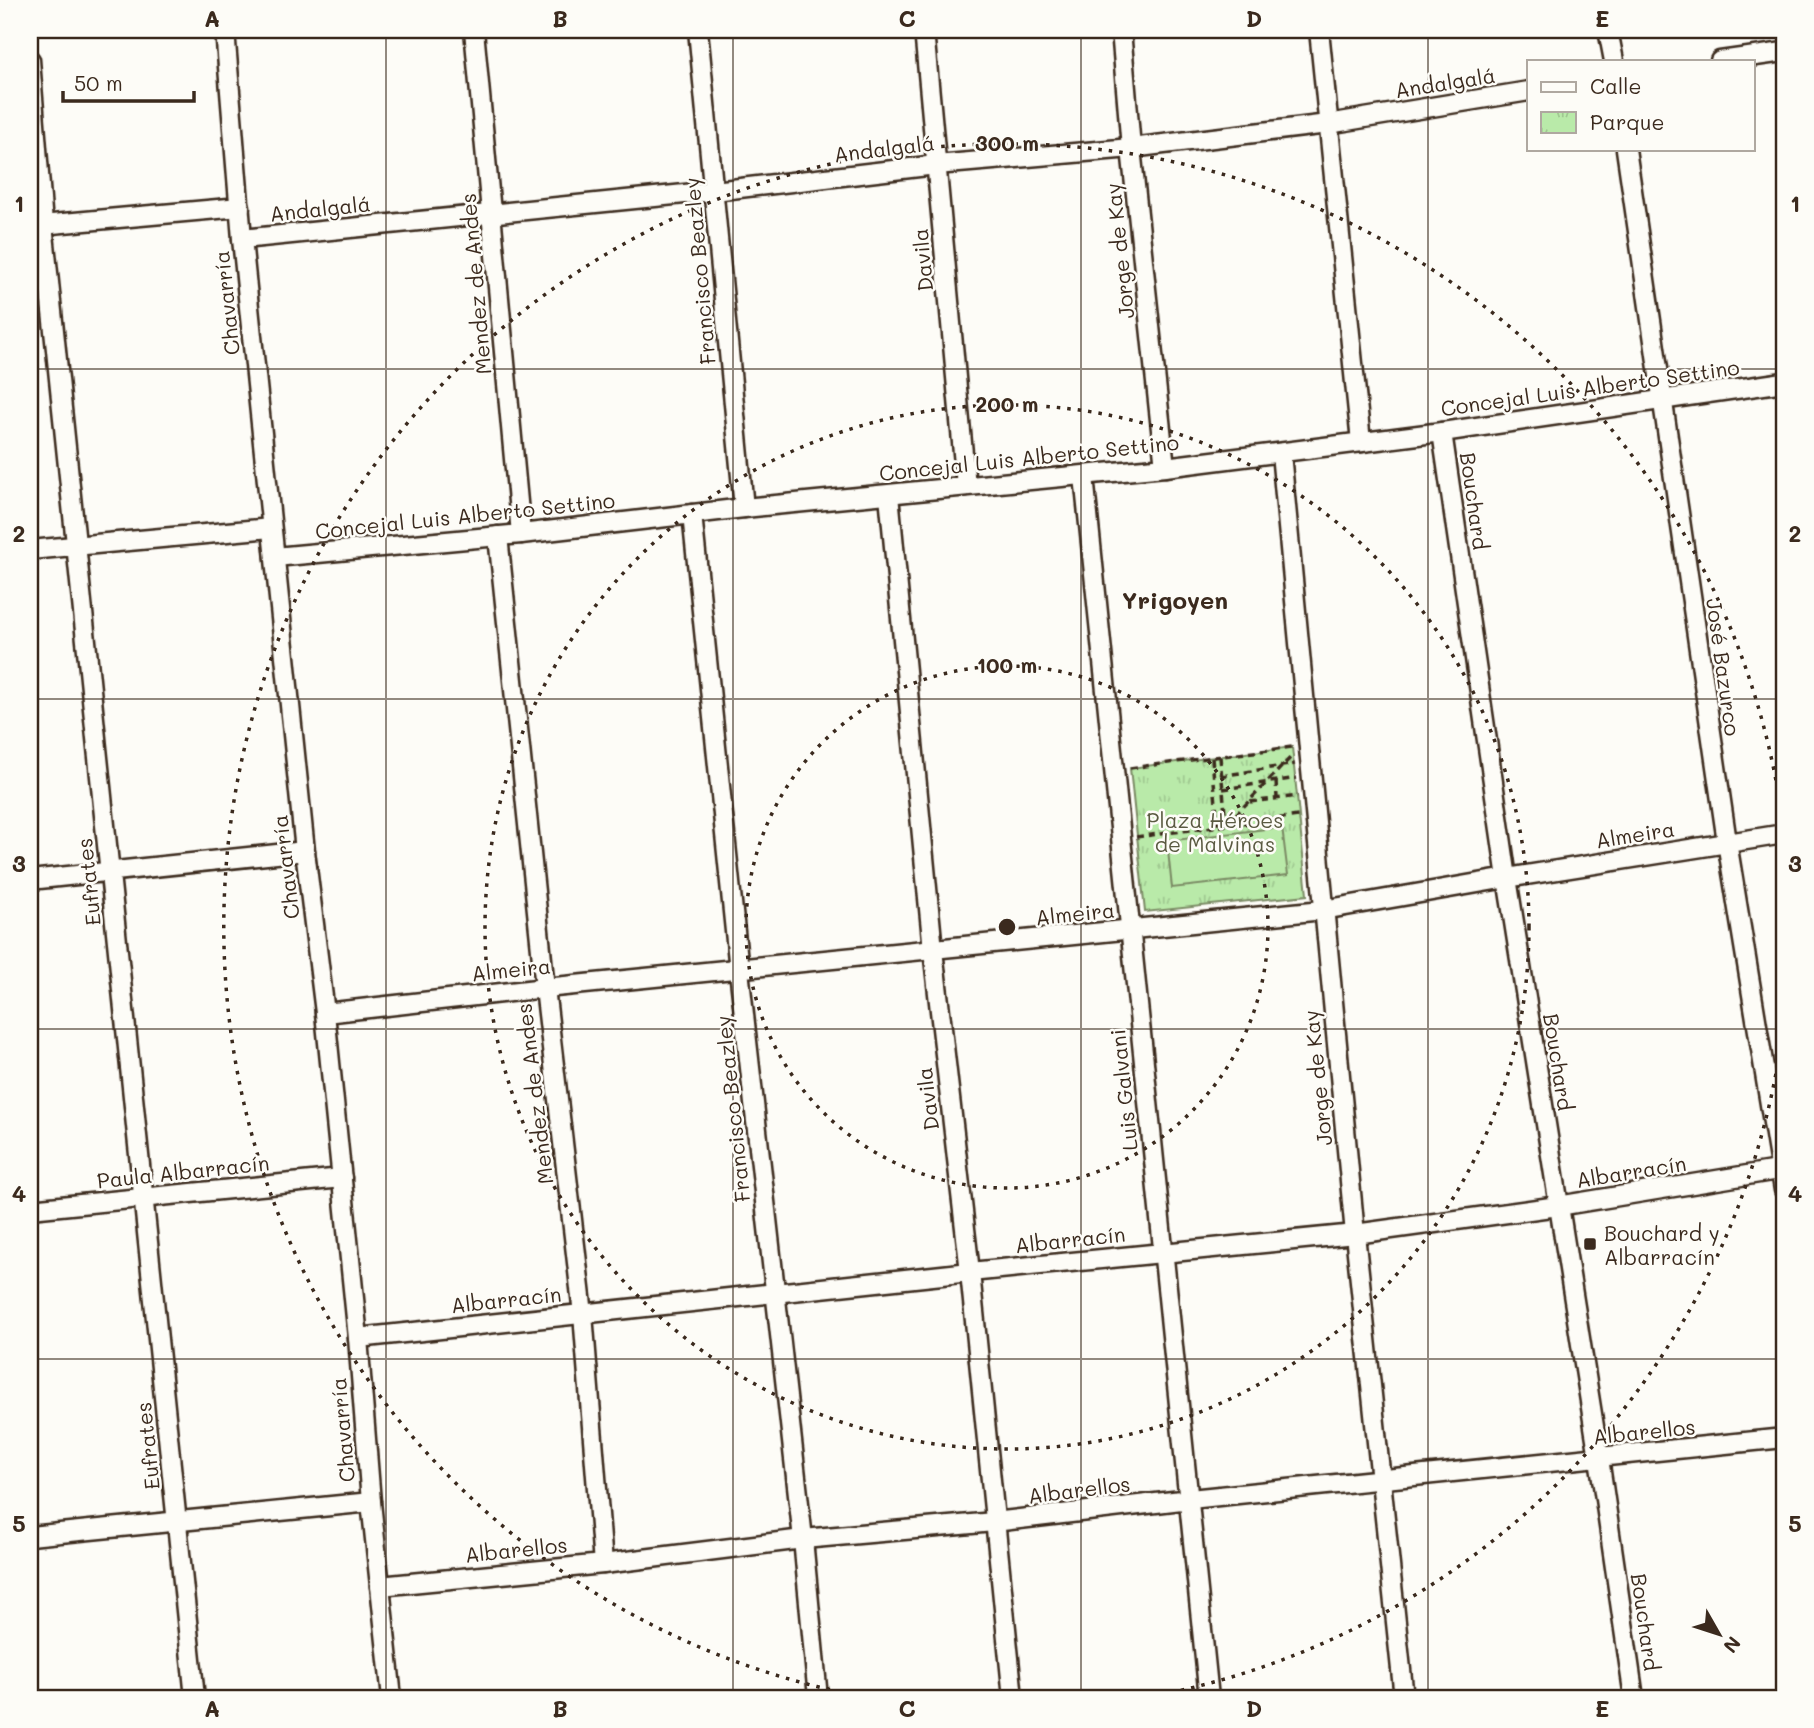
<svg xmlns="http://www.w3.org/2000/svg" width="1814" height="1728" viewBox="0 0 1814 1728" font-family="Mali,sans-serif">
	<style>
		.park { fill: url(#park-tufts); stroke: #7a8a64; stroke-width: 2 }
		.pitch { fill: #b9eaa9; stroke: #7a8a64; stroke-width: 2 }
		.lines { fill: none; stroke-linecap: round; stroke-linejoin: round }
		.minor-casing { stroke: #3b2a1e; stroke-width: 23 }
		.path { stroke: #3b2a1e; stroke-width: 3.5; stroke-dasharray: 7 5; stroke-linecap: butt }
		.minor { stroke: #fdfcf7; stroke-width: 18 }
		.grid { fill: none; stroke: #3b2a1e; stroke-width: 2; stroke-opacity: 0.55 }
		.ring { fill: none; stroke: #3b2a1e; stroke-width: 3.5; stroke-dasharray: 3.5 7 }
		.poi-dot { fill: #3b2a1e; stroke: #fdfcf7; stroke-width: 2.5 }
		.labels { text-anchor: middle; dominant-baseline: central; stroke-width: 5; stroke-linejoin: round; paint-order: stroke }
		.street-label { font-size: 21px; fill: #3b2a1e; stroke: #fdfcf7 }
		.park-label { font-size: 21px; fill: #5a5a41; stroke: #fdfcf7 }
		.poi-label { font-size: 21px; fill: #3b2a1e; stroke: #fdfcf7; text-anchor: start }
		.quarter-label { font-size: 24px; font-weight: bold; fill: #3b2a1e; stroke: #fdfcf7 }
		.centre { fill: #3b2a1e; stroke: #fdfcf7; stroke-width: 3.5 }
		.ring-label { font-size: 21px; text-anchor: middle; font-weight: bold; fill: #3b2a1e; stroke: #fdfcf7; stroke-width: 5; stroke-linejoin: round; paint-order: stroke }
		.neatline { fill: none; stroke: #3b2a1e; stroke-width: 2.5 }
		.grid-label { font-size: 23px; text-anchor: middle; font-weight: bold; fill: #3b2a1e }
	</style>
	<defs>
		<pattern id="park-tufts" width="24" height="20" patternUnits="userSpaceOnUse" patternTransform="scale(1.75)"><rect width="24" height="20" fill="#b9eaa9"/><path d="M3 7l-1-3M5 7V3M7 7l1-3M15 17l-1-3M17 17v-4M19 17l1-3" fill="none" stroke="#a0c991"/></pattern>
	</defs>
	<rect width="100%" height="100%" fill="#fdfcf7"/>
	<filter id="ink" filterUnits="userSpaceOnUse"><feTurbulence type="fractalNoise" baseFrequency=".0143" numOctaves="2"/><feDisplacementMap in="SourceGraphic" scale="14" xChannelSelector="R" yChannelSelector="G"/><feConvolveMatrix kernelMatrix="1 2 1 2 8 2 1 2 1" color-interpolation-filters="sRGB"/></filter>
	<g filter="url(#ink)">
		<polygon class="park" points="1292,747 1307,895 1145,912 1130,768"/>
		<polygon class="pitch" points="1282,827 1288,875 1172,888 1167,841"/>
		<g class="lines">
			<defs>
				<g id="minor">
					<polyline points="225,30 242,239 305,851 325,1013 358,1338 371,1502 392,1698"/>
					<polyline points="474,30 521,534"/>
					<polyline points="698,30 744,508"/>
					<polyline points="924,30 966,486"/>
					<polyline points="1121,30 1131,148 1165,467"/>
					<polyline points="1319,30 1361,442"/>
					<polyline points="1608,30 1614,61"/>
					<polyline points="30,60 43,224 195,1698"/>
					<polyline points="1720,61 1784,52"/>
					<polyline points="1626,149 1727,842 1784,1190"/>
					<polyline points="30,226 240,207"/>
					<polyline points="242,239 714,191 936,165 1131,148 1328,124 1529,91"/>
					<polyline points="1442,432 1507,878 1599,1458 1634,1698"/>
					<polyline points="1281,453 1355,1234 1404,1698"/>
					<polyline points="1084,476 1209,1698"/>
					<polyline points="889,495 933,950 970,1272 1013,1698"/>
					<polyline points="692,514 739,970 803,1539 818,1698"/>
					<polyline points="498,536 545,988 583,1314 603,1564"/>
					<polyline points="30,550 271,528"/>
					<polyline points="275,557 521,534 744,508 1165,467 1442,432 1784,382"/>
					<polyline points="30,880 305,851"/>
					<polyline points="325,1013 545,988 1323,910 1507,878 1784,834"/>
					<polyline points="30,1209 342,1178"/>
					<polyline points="358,1338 970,1272 1355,1234 1558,1206 1784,1169"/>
					<polyline points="30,1536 371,1502"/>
					<polyline points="380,1586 603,1564 803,1539 994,1522 1190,1499 1784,1438"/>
				</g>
			</defs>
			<use href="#minor" class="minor-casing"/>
			<g class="path">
				<polyline points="1220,757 1226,824"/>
				<polyline points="1212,758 1218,827"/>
				<polyline points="1130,768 1292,747"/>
				<polyline points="1221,776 1295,764"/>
				<polyline points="1276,781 1277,798"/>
				<polyline points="1223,789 1297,778"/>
				<polyline points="1250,802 1298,796"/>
				<polyline points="1227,824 1292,756"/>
				<polyline points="1136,837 1298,816"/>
			</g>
			<use href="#minor" class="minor"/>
		</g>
	</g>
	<path class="grid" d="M386,30V1698M733,30V1698M1081,30V1698M1428,30V1698M30,369H1784M30,699H1784M30,1029H1784M30,1359H1784"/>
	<g class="ring">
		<circle cx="1007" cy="927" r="261"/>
		<circle cx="1007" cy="927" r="522"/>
		<path d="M1784 1022A783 783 0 0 1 1143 1698M871 1698A783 783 0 1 1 1784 832"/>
	</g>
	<rect class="poi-dot" x="1583" y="1237" width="14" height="14" rx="3.5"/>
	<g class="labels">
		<g class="street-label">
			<text transform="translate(1445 82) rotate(-9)">Andalgalá</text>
			<text transform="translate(884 148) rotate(-7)">Andalgalá</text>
			<text transform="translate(320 208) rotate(-6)">Andalgalá</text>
			<text transform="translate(1119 251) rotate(-96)">Jorge de Kay</text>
			<text transform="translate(922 260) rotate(-95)">Davila</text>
			<text transform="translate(699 271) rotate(-95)">Francisco Beazley</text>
			<text transform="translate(475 284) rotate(-95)">Mendez de Andes</text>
			<text transform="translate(226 303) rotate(-96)">Chavarría</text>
			<text transform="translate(1590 387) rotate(-8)">Concejal Luis Alberto Settino</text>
			<text transform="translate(1029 457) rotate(-6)">Concejal Luis Alberto Settino</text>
			<text transform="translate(1475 501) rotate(82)">Bouchard</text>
			<text transform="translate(465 515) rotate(-6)">Concejal Luis Alberto Settino</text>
			<text transform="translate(1724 667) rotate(82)">José Bazurco</text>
			<text transform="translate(1635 834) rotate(-9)">Almeira</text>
			<text transform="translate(285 867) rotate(-97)">Chavarría</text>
			<text transform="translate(88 882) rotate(-96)">Eufrates</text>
			<text transform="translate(1075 913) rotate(-6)">Almeira</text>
			<text transform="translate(511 969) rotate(-6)">Almeira</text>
			<text transform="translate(1559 1062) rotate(81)">Bouchard</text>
			<text transform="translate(1317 1078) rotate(-96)">Jorge de Kay</text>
			<text transform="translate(1123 1090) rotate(-96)">Luis Galvani</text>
			<text transform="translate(534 1094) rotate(-97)">Mendez de Andes</text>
			<text transform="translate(927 1099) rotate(-97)">Davila</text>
			<text transform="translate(732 1109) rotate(-96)">Francisco Beazley</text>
			<text transform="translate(183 1171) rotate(-6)">Paula Albarracín</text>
			<text transform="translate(1631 1171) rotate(-9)">Albarracín</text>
			<text transform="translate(1070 1239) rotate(-6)">Albarracín</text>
			<text transform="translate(506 1299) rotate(-6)">Albarracín</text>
			<text transform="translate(342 1430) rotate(-95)">Chavarría</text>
			<text transform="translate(1644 1431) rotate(-6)">Albarellos</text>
			<text transform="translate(147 1446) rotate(-96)">Eufrates</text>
			<text transform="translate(1079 1489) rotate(-7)">Albarellos</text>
			<text transform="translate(516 1549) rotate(-6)">Albarellos</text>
			<text transform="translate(1646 1622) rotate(82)">Bouchard</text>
		</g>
		<g class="park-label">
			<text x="1215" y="819">Plaza Héroes<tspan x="1215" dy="24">de Malvinas</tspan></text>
		</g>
		<g class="poi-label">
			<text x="1604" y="1232">Bouchard y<tspan x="1604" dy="24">Albarracín</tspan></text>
		</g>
		<g class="quarter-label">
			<text x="1175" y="599">Yrigoyen</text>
		</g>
	</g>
	<circle cx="1007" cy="927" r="10" class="centre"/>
	<g class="ring-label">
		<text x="1007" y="151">300 m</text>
		<text x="1007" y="412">200 m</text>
		<text x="1007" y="673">100 m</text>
	</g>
	<rect width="1814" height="1728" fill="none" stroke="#fdfcf7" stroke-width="77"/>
	<rect x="1527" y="60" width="228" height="91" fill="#fdfcf7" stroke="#afa8a0" stroke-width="2"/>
	<rect x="1541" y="82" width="35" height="10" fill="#fdfcf7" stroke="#afa8a0" stroke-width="2"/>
	<text x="1590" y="94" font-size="21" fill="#3b2a1e">Calle</text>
	<rect x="1541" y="112" width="35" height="21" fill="url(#park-tufts)" stroke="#afa8a0" stroke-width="2"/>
	<text x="1590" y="130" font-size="21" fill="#3b2a1e">Parque</text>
	<g transform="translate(1719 1634) rotate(129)" stroke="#fdfcf7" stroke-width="5" paint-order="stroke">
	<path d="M0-5L12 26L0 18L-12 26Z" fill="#3b2a1e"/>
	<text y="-10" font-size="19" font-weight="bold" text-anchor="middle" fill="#3b2a1e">N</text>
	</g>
	<path d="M63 91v10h131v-10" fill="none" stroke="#3b2a1e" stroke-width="3.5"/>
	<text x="74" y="91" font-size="21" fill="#3b2a1e" stroke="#fdfcf7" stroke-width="5" paint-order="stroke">50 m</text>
	<rect x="38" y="38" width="1738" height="1652" class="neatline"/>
	<g class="grid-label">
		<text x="212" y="27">A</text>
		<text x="560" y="27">B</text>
		<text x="907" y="27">C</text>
		<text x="1254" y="27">D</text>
		<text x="1602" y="27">E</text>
		<text x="19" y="212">1</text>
		<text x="1795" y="212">1</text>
		<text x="19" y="542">2</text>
		<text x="1795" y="542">2</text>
		<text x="19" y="872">3</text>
		<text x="1795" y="872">3</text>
		<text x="19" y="1202">4</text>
		<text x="1795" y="1202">4</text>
		<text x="19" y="1532">5</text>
		<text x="1795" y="1532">5</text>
		<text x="212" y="1717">A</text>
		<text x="560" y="1717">B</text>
		<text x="907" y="1717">C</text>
		<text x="1254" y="1717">D</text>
		<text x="1602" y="1717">E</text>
	</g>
</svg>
